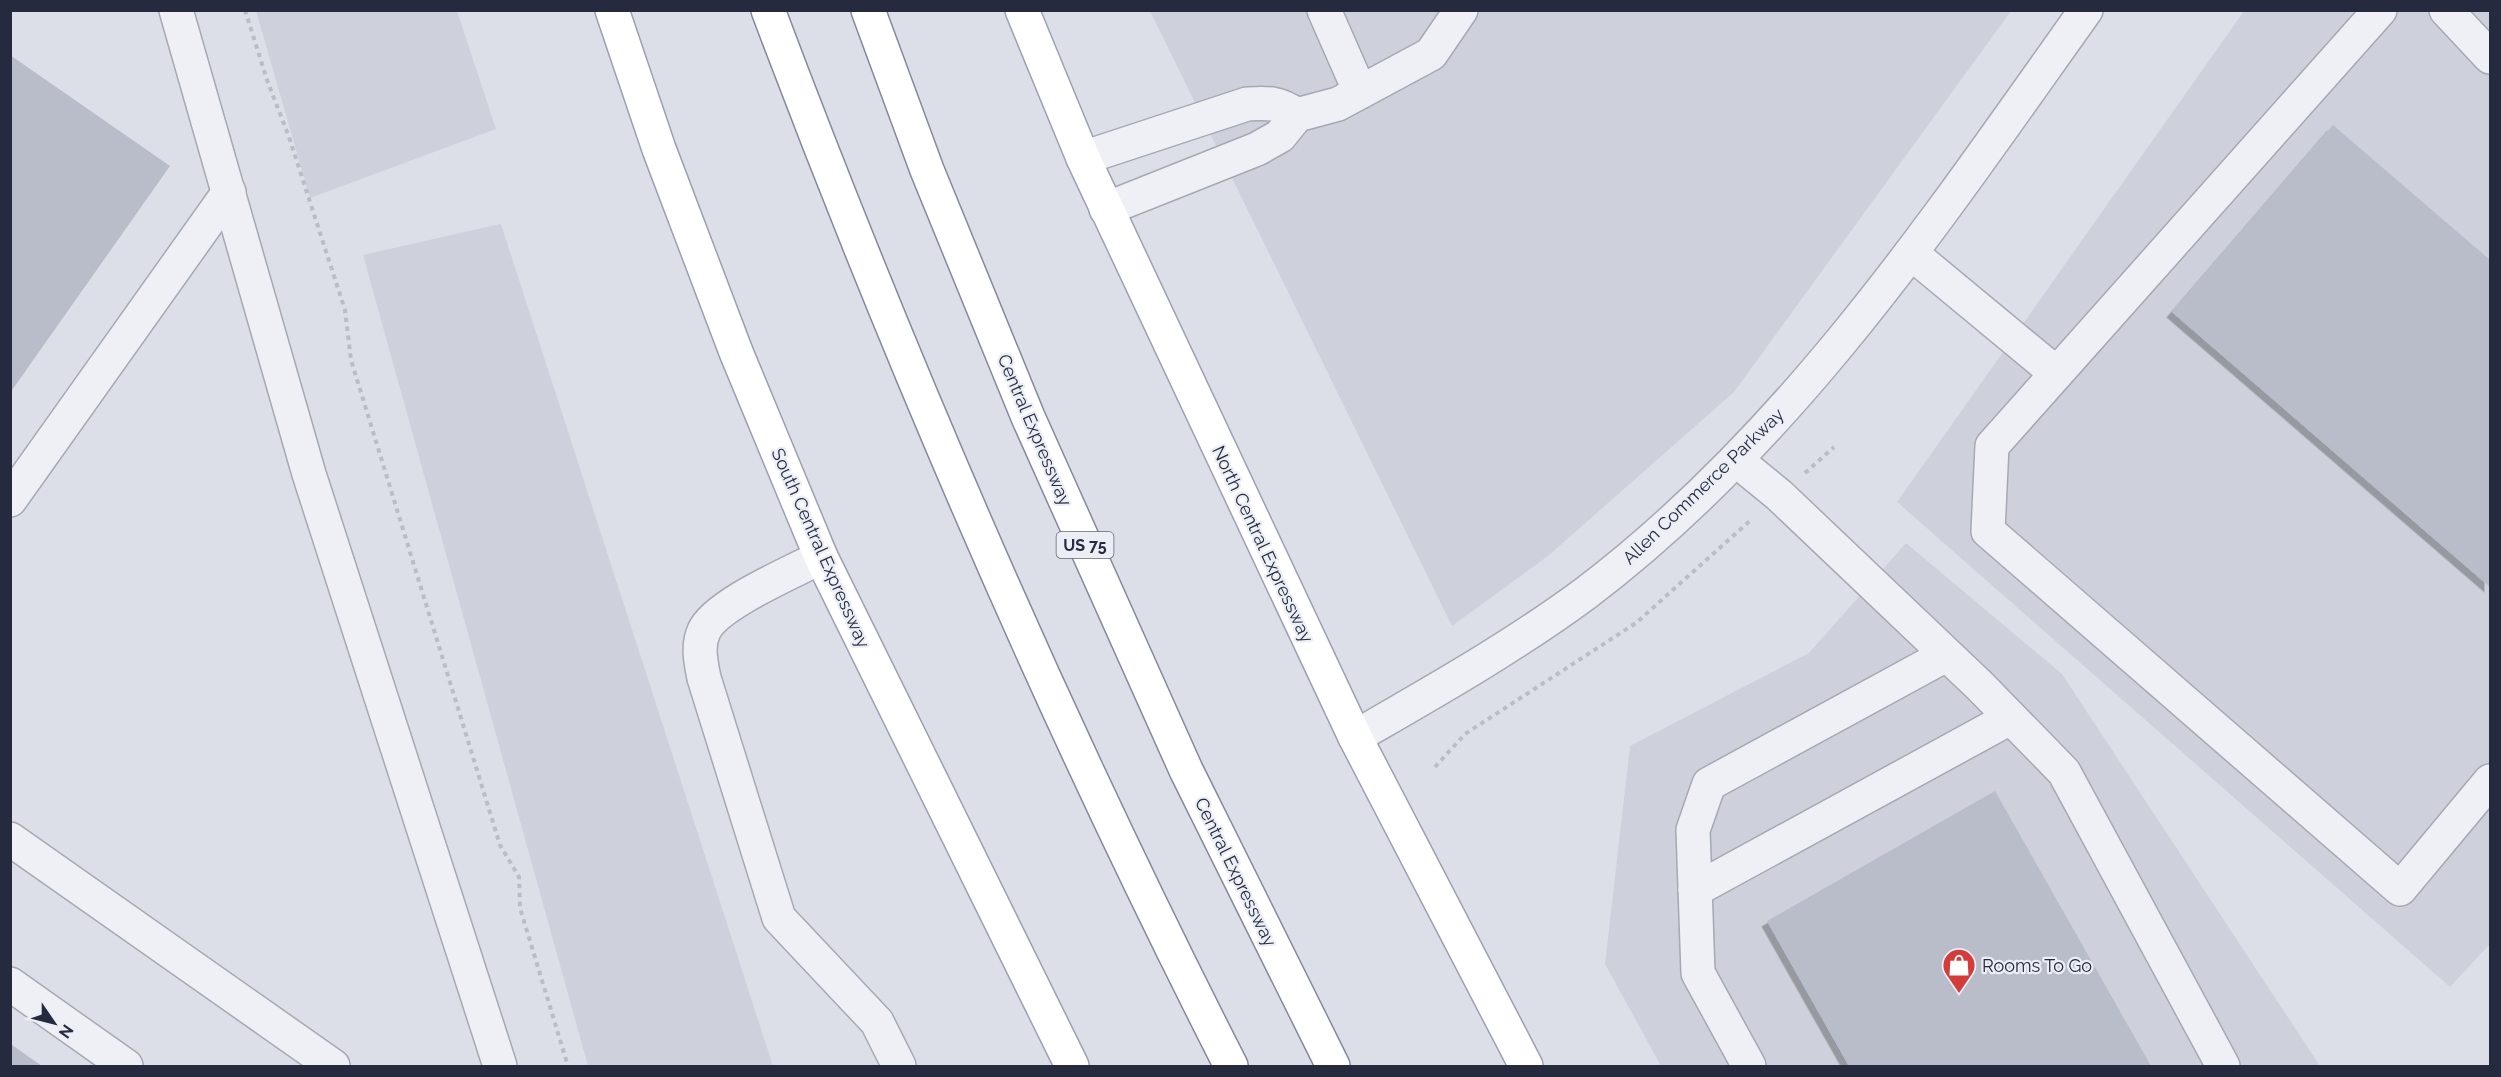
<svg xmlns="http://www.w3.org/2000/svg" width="2501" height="1077" viewBox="0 0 2501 1077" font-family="Raleway,sans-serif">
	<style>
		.built { fill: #ced1dc }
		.building { fill: #b9bdca; filter: url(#shadow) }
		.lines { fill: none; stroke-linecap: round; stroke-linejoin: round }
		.minor-casing { stroke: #a5a9b4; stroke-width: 36 }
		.major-casing { stroke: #9ba1b3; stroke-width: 36 }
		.highway-casing { stroke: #83899e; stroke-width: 36 }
		.path { stroke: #babdc5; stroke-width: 4; stroke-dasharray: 4.5 4.5; stroke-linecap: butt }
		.minor { stroke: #eff0f5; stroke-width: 33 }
		.major { stroke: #fff; stroke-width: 33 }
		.highway { stroke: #fff; stroke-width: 33 }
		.labels { text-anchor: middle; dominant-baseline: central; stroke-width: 4.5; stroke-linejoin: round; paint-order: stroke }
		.shield { fill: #ebeef5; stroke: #606575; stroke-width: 1.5 }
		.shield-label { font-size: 16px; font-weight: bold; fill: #252a3e }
		.street-label { font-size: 18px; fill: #252a3e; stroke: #ebeef5 }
		.poi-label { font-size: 18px; fill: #252a3e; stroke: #ebeef5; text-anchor: start }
	</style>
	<defs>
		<filter id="shadow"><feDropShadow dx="-5.5" dy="5.5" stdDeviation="0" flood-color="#0004"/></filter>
	</defs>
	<rect width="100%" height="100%" fill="#dcdfe7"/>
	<g class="built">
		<polygon points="256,11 457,11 496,129 310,198"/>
		<polygon points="1150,11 2011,11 1734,392 1548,556 1452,626"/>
		<polygon points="2244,11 2490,11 2490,944 2450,987 1897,502"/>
		<polygon points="500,224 501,224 773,1066 588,1066 363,255"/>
		<polygon points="1906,543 2062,674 2320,1066 1661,1066 1605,964 1630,746 1809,653"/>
	</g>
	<g class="building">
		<polygon points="10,55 170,166 10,393"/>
		<polygon points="2333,125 2490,260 2490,587 2172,312"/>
		<polygon points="1995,791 2151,1066 1849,1066 1767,921"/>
		<polygon points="12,1045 42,1066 10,1066"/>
	</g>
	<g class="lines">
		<defs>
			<g id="minor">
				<polyline points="176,10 309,474 500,1066"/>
				<polyline points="1324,10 1360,92"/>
				<polyline points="2380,10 1992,446 1988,531 2400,889 2490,781"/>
				<polyline points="2446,10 2490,57"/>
				<path d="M1083,158L1247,104C1269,103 1278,102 1297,115"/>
				<polyline points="1106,209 1257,149 1280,136 1297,115 1338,104 1431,54 1461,10"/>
				<polyline points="1911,253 2056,373"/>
				<polyline points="1736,460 1779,495 1980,686 2064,772 2223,1066"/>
				<polyline points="10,500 229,192"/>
				<path d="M821,557C793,572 716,604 704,631C697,646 701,663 704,678L779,918L877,1022L899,1066"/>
				<path d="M1355,737C1433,692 1513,647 1586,593C1793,436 1937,219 2086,10"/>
				<polyline points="10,839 333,1066"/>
				<polyline points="1695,890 2010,718"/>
				<polyline points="10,984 126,1066"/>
				<polyline points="1749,1066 1698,973 1693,830 1709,784 1946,655"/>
			</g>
			<g id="major">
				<polyline points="612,10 659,149 736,352 821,557 1072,1066"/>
				<polyline points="1022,10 1083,158 1355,737 1526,1066"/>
			</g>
			<g id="highway">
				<path d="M768,10C904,371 1056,723 1231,1066"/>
				<polyline points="868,10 927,170 1028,417 1186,770 1333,1066"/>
			</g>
		</defs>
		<use href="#minor" class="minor-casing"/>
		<use href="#major" class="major-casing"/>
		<use href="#highway" class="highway-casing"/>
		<g class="path">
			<polyline points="245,10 267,80 289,137 345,310 351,360 500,845 519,877 520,908 568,1066"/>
			<polyline points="1805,473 1834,447"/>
			<polyline points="1435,767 1465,734 1636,623 1752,519"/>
		</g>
		<use href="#minor" class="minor"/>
		<use href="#major" class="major"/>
		<use href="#highway" class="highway"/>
	</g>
	<defs>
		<symbol id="shop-pin" viewBox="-11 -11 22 30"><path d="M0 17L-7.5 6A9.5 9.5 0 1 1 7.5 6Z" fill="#d43c3a" stroke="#ebeef5"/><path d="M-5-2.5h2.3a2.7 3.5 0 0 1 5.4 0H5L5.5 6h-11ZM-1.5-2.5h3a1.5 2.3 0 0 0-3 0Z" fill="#fff"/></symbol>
	</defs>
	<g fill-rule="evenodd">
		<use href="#shop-pin" x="1940" y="946" width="38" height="52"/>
	</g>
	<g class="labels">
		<rect class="shield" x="1056.5" y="532" width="57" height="26" rx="4.5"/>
		<g class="shield-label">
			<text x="1085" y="545">US 75</text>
		</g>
		<g class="street-label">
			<text transform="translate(1035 430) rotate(67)">Central Expressway</text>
			<text transform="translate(1703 486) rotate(-44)">Allen Commerce Parkway</text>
			<text transform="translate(1263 544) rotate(65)">North Central Expressway</text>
			<text transform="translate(821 548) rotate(66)">South Central Expressway</text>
			<text transform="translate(1236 872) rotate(64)">Central Expressway</text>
		</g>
		<g class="poi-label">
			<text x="1982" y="965">Rooms To Go</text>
		</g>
	</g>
	<rect width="2501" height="1077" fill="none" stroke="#252a3e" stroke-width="24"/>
	<g transform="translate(54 1023) rotate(125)" stroke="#ebeef5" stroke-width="4.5" paint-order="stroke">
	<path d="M0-4.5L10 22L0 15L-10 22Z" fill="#252a3e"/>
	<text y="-9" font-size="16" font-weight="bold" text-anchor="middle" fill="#252a3e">N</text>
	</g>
</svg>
